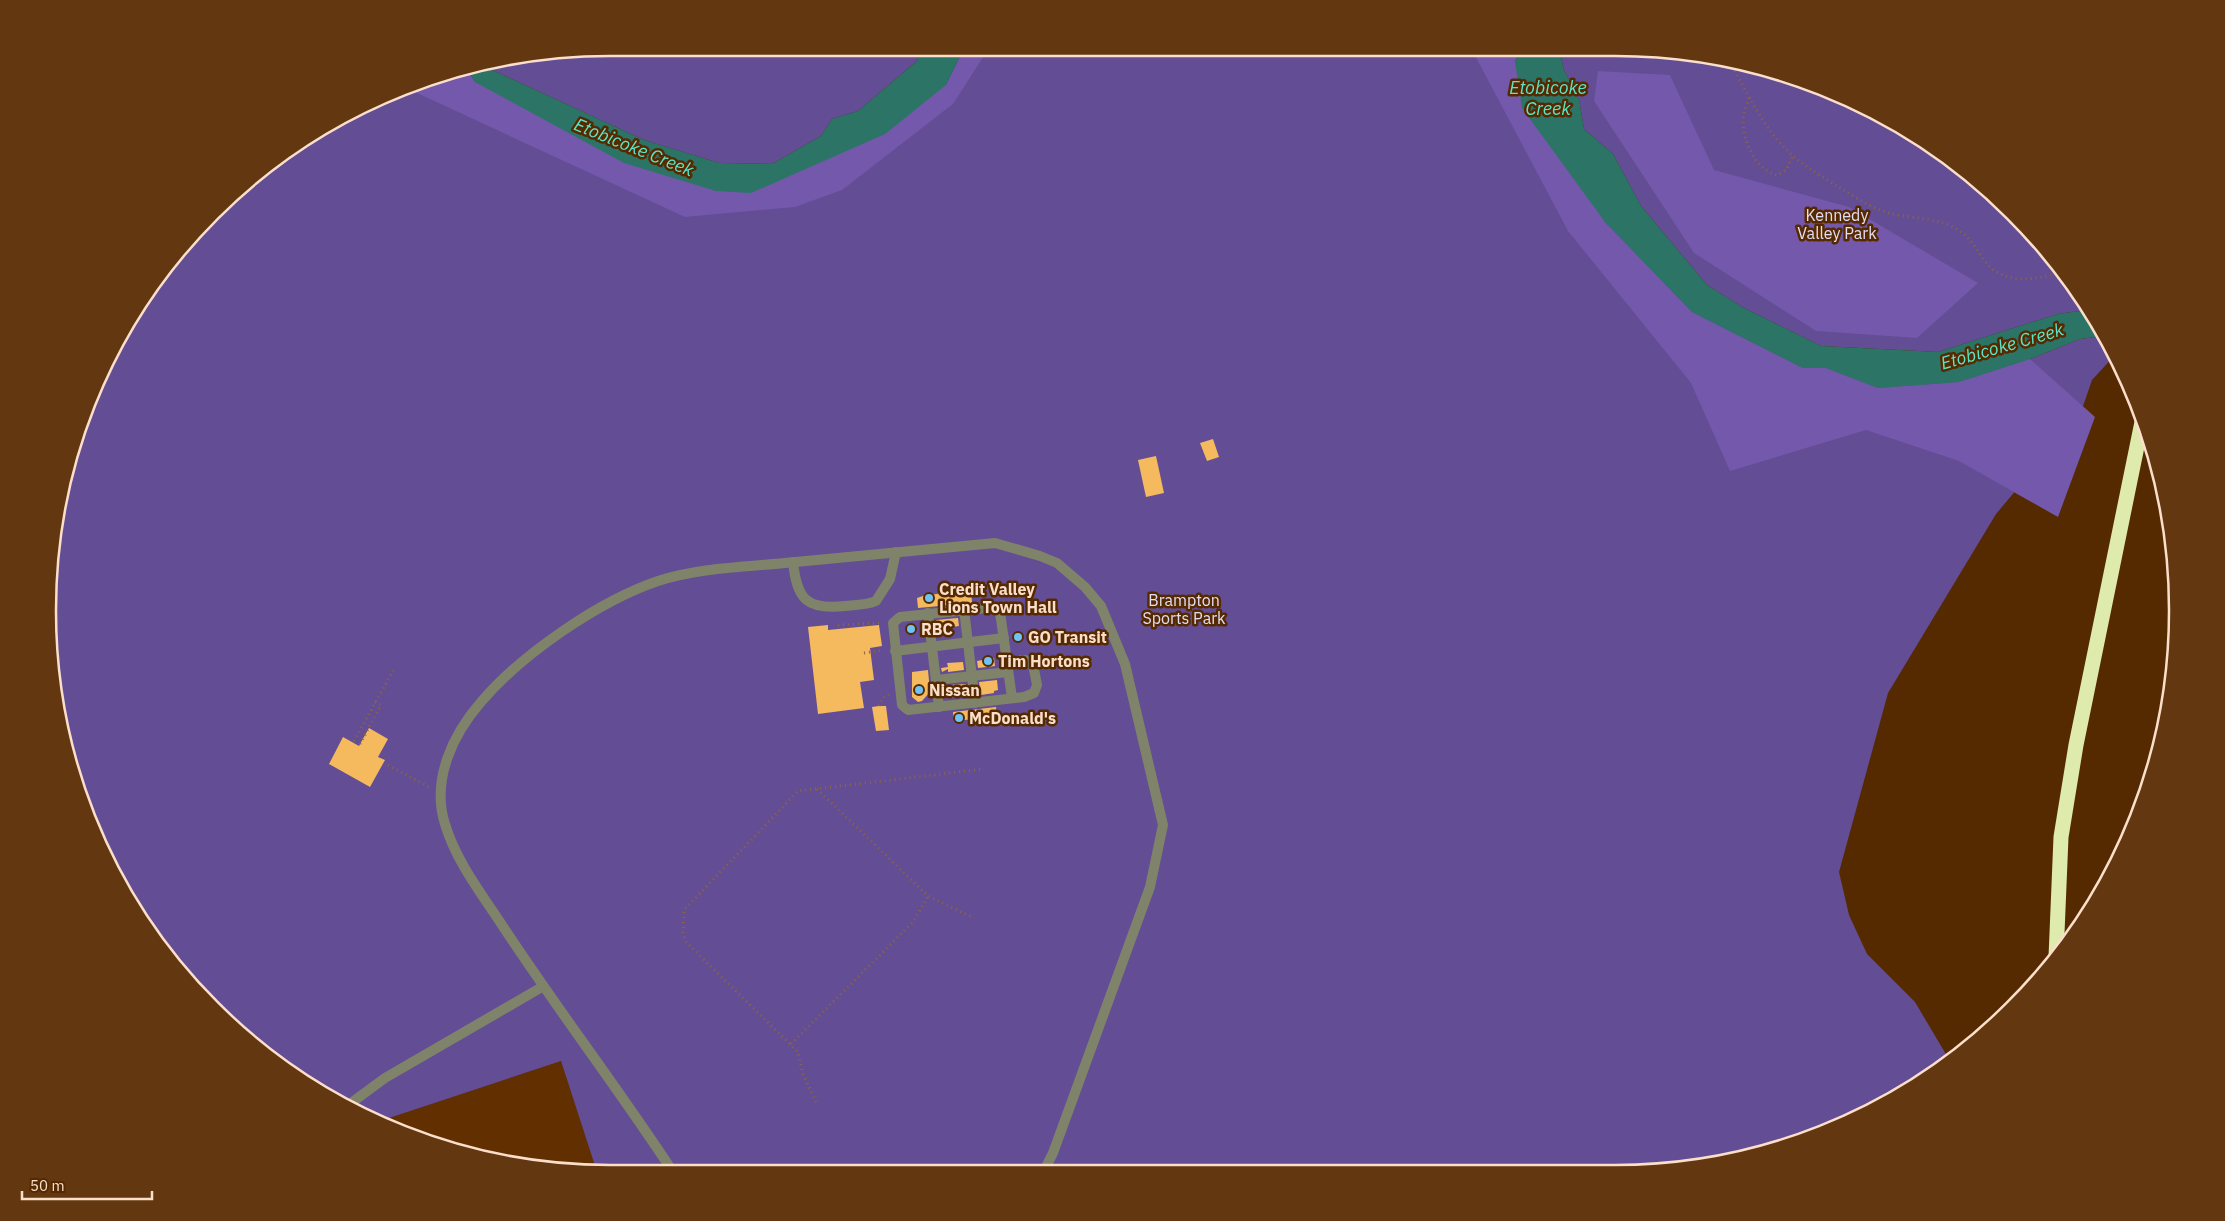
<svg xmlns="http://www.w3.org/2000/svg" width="2225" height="1221" viewBox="0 0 2225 1221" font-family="'IBM Plex Sans',sans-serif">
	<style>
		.built { fill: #623000 }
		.green { fill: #634d94 }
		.forest { fill: #7358ab }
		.water { fill: #2c7566 }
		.building { fill: #f4ba5d }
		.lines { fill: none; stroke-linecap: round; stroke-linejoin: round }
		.path { stroke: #8c6543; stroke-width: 3; stroke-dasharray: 1 4; stroke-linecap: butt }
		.lane { stroke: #7e836a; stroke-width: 10 }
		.highway { stroke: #dfebad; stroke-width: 15 }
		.poi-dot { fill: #6fc2f4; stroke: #562a01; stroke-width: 2 }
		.labels { text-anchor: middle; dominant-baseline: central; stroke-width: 5; stroke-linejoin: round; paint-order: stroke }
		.park-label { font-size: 16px; fill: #e3ddf5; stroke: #562a01 }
		.poi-label { font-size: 16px; font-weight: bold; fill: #fbdfcb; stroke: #562a01; text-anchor: start }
		.water-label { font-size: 18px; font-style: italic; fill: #5be5c8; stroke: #562a01 }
		.rim { fill: none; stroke: #fbdfcb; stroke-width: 2.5 }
	</style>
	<rect width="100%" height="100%" fill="#562a01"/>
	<polygon class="built" points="561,1061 597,1172 574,1172 465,1154 383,1120"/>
	<g class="green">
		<polygon points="611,48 922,48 917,61 858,111 832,119 821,136 772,164 719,163 644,140 490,69 487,62 501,58"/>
		<polygon points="964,48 1520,49 1515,62 1605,222 1803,368 2030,359 2080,339 2103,336 2115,355 2092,380 2069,447 2053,446 1996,514 1888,693 1839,872 1849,915 1867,954 1915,1002 1947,1056 1947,1061 1928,1078 1796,1144 1688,1169 597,1172 561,1061 383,1120 329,1098 268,1057 187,982 142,923 90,826 67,756 49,648 49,573 67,465 90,395 142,298 187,239 268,164 329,123 429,77 466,68 475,82 716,191 946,85"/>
		<polygon points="1559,49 1651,49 1760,67 1896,123 1985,187 2061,268 2087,310 2058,314 1938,352 1821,346 1742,307 1707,285 1641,206 1613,154 1584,129 1579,99 1564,70"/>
	</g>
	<g class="forest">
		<polygon points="964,48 989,48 953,104 842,190 795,207 685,217 406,88 429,77 466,68 475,82 716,191 946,85"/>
		<polygon points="1471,48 1520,49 1515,62 1605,222 1692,312 1803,368 1826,368 1878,388 1959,382 2030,359 2095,417 2058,517 1959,461 1866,430 1730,471 1691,383 1568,231"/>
		<polygon points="1598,71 1670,75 1714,170 1849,207 1978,283 1917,338 1816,331 1694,253 1594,101"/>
	</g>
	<g class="water">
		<polygon points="922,48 964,48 946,85 885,134 751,193 716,191 624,163 475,82 466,68 487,62 490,69 644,140 719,163 772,164 821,136 832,119 858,111 917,61"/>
		<polygon points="1520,49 1559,49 1564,70 1579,99 1584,129 1613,154 1641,206 1707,285 1742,307 1821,346 1938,352 2058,314 2087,310 2103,336 2080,339 2030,359 1959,382 1878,388 1826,368 1803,368 1692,312 1605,222 1522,108 1515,62"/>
	</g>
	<g class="building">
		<polygon points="1213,439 1219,457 1207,461 1200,443"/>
		<polygon points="1156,456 1164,493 1146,497 1138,460"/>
		<polygon points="971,589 972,603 918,608 917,598 923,596"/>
		<polygon points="958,618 959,626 937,629 936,620"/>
		<polygon points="828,625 828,630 879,625 882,646 870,648 874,680 860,682 864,708 818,714 808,627"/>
		<polygon points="994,658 995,666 978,668 977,661"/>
		<polygon points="963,662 964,670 948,672 948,669 942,672 941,668 948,667 947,663"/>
		<polygon points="928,670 930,692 922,701 918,702 912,697 912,672"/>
		<polygon points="997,680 998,690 994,691 994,693 981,695 979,682"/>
		<polygon points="966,684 967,696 952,698 950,685"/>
		<polygon points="879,706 886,706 889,730 876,731 872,707"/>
		<polygon points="996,707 997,717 954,721 953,712"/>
		<polygon points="369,728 388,739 378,757 385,760 370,787 329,764 343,737 359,746"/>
	</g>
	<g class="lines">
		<g class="path">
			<path d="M1730,62C1748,94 1765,132 1793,156C1807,168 1825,178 1840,188C1853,195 1866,205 1880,210C1903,219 1930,216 1953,227C1967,234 1974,245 1982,257C2002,287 2033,280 2064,272"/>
			<path d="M1749,98C1747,105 1743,113 1743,121C1743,142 1756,171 1778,175L1786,170L1793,156"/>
			<polyline points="838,625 880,623"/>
			<polyline points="864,653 883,650"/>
			<polyline points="879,706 882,699 889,694"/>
			<polyline points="354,741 394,669"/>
			<polyline points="360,744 381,705 375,702"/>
			<polyline points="388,765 429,787"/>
			<polyline points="817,789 928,896 974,918"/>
			<polyline points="791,1044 913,922 928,896"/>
			<polyline points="816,1102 803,1074 798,1052 686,942 683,933 684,910 798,791 984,769"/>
		</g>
		<g class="lane">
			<path d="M793,562C797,600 807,610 845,606C856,605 867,605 876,601L890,579L896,552"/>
			<polyline points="964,609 975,703"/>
			<polyline points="928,613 939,707"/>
			<polyline points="895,651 1004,638"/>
			<polyline points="1007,661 1025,660 1033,664 1037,685 1034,693 1024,697 908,710 902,705 893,623 900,617 996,607 999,610 1001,619 1012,698"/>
			<polyline points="936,680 1008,672"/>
			<polyline points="347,1106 385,1078 542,987"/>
			<path d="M673,1172C618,1088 557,1009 502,925C481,893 456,861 445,824C431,780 453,734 481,702C522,654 599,601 658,581C698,568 743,567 785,563C855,556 925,549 995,543L1040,556L1057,563L1085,587L1101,606L1125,664L1163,825L1150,887L1053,1153L1044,1171"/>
		</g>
		<polyline class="highway" points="2056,957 2061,837 2076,745 2142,422"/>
	</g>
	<g class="poi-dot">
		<circle cx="929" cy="598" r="5"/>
		<circle cx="911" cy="629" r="5"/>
		<circle cx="1018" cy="637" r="5"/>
		<circle cx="988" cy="661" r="5"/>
		<circle cx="919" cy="690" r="5"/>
		<circle cx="959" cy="718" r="5"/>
	</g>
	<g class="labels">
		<g class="park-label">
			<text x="1837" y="215">Kennedy<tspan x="1837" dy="18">Valley Park</tspan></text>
			<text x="1184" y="600">Brampton<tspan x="1184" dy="18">Sports Park</tspan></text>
		</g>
		<g class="poi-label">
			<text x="939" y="589">Credit Valley<tspan x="939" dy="18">Lions Town Hall</tspan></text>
			<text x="921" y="629">RBC</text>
			<text x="1028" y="637">GO Transit</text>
			<text x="998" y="661">Tim Hortons</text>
			<text x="929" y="690">Nissan</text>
			<text x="969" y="718">McDonald's</text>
		</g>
		<g class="water-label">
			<text x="1548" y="87">Etobicoke<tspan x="1548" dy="21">Creek</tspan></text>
			<text transform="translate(634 147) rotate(22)">Etobicoke Creek</text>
			<text transform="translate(2002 346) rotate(-16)">Etobicoke Creek</text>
		</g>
	</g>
	<path d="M0 0H2225V1221H0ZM610 56H1615A554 554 0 0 1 2169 610V611A554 554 0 0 1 1615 1165H610A554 554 0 0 1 56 611V610A554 554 0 0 1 610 56Z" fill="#633811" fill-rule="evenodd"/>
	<path class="rim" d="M610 56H1615A554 554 0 0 1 2169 610V611A554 554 0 0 1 1615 1165H610A554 554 0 0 1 56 611V610A554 554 0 0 1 610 56Z"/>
	<path d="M22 1191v8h130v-8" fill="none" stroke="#fbdfcb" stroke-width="2.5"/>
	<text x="30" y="1191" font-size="15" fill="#fbdfcb" stroke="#562a01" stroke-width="4" paint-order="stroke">50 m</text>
</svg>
